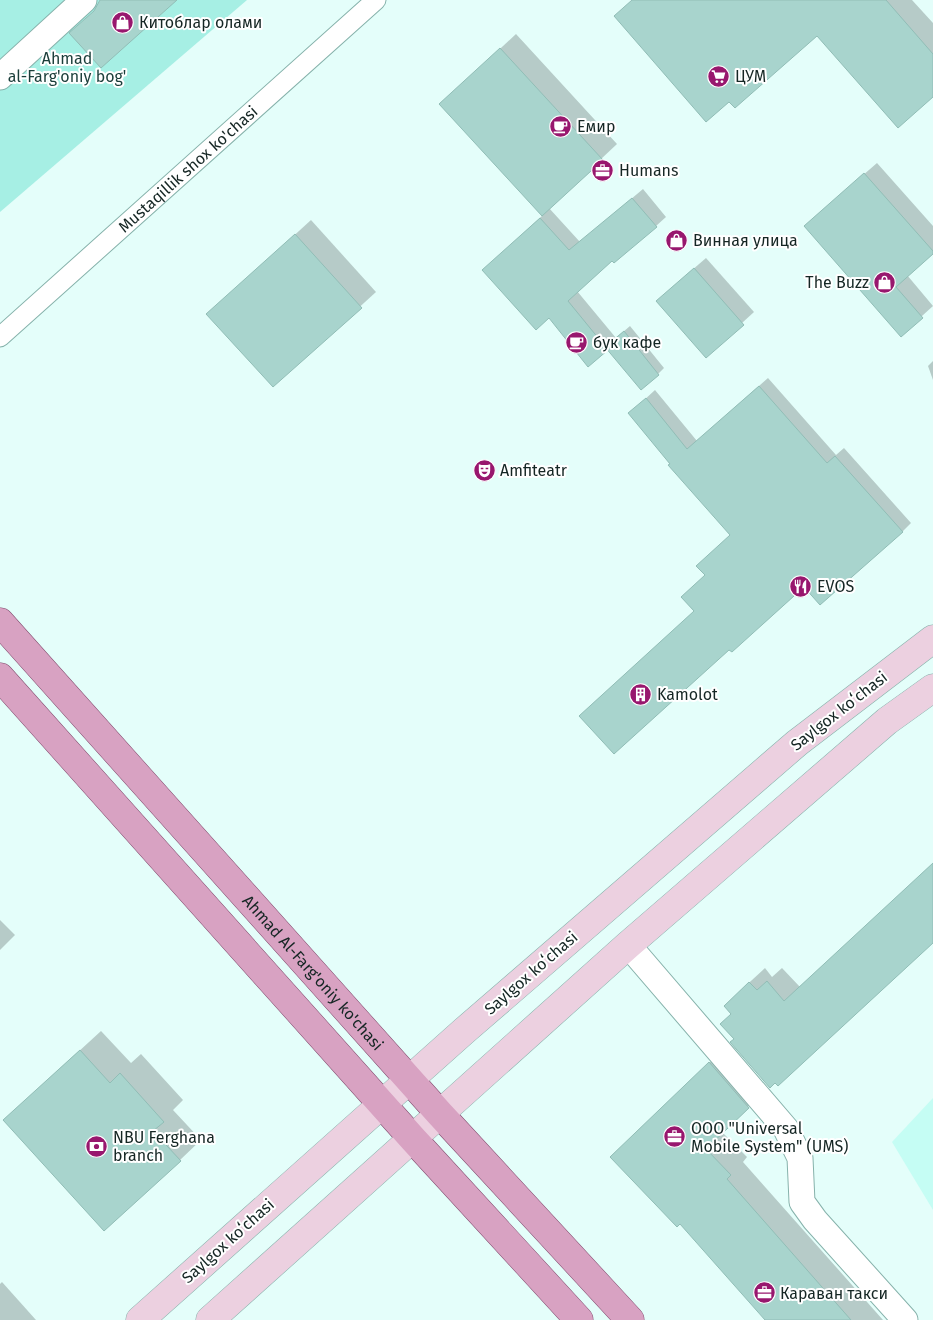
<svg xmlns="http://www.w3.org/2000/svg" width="933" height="1320" viewBox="0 0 933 1320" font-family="'Fira Sans',sans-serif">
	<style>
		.built { fill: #c5fdf4 }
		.green { fill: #a6efe4 }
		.shadow { fill: #0003 }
		.building { fill: #a8d4cd; stroke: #91bdb6 }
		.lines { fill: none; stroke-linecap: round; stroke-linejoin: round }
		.pedestrian-casing { stroke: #86b2ab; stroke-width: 21 }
		.minor-casing { stroke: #86b2ab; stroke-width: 27 }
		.secondary-casing { stroke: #86b2ab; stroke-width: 29 }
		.primary-casing { stroke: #834e70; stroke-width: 29 }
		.pedestrian { stroke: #fff; stroke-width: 19 }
		.minor { stroke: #fff; stroke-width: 25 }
		.secondary { stroke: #ecd0e0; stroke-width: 28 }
		.primary { stroke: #d8a2c2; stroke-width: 28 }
		.labels { text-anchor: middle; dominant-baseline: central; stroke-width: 4; stroke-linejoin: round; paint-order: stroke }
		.poi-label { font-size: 16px; fill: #152624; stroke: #fff; text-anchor: start }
		.park-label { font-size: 16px; fill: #1a3e3a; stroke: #fff }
		.street-label { font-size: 16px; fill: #152624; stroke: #fff }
	</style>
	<rect width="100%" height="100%" fill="#e4fefa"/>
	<polygon class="built" points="933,1098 933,1210 892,1142"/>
	<polygon class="green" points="0,0 247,0 0,212"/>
	<g class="shadow">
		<polygon points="632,0 912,0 933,23 933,96 817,34"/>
		<polygon points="516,34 617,144 549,208 580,242 643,189 666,217 656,226 612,259 577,291 616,338 630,326 664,368 658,374 549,317 493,261 543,215 441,104"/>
		<polygon points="877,163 933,226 933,253 907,275 933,306 901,335 817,215"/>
		<polygon points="311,220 376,292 273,386 208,314"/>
		<polygon points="706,258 754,312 706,356 669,290"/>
		<polygon points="933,361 933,380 928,366"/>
		<polygon points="768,378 836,455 844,448 911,523 902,532 804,585 696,611 706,574 732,535 630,413 655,390 697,441"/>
		<polygon points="933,864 933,941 736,1039 732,1014 740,991 765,968 772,977 782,968 800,987"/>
		<polygon points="0,920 15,935 0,950"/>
		<polygon points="101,1031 131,1063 141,1054 183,1100 173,1110 201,1140 180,1160 4,1120"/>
		<polygon points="727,1046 765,1090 722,1132 747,1157 743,1162 883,1320 767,1320 629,1140"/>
		<polygon points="2,1282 36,1320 0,1320 0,1284"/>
	</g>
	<g class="building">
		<polygon points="100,0 177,0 101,68 69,33 94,11"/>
		<polygon points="632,0 886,0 933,54 933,97 898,128 817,36 735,108 729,102 706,122 614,16"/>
		<polygon points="500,48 603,160 542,216 439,104"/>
		<polygon points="864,173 933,251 933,254 896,287 923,318 901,337 804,226"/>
		<polygon points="632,198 657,227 614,263 612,261 568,301 608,350 588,367 549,318 536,330 482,270 540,218 569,250"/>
		<polygon points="295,234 362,308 273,387 206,314"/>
		<polygon points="694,268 744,325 706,358 656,301"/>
		<polygon points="624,331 659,375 641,390 605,347"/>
		<polygon points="759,386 827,463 835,456 903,532 820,605 804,587 732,652 729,650 614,754 579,716 694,611 681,597 705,575 696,566 730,535 668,465 670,464 628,413 646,398 687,449"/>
		<polygon points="933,863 933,943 778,1086 775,1083 770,1088 730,1042 734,1039 720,1024 731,1014 724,1006 749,982 757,990 767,981 784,1001"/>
		<polygon points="80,1050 110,1083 120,1073 164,1122 153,1131 181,1161 104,1231 3,1120"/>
		<polygon points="709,1062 749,1108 706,1149 731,1175 727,1179 851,1320 765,1320 680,1224 677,1227 610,1157"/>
	</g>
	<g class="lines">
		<defs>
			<g id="pedestrian">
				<path id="s1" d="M0,337L376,0"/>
			</g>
			<g id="minor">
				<polyline points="0,77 84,0"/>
				<polyline points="628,945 786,1129 800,1158 802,1202 815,1220 905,1320"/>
			</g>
			<g id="secondary">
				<polyline points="140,1320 464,1031 797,743 933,639"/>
				<polyline points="210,1320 628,945 887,721 933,688"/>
			</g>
			<g id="primary">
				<path id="s2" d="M0,622L439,1113L630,1320"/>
				<polyline points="0,677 413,1139 579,1320"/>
			</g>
		</defs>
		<use href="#pedestrian" class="pedestrian-casing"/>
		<use href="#minor" class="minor-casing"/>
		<use href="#secondary" class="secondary-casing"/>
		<use href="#primary" class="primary-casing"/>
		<use href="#pedestrian" class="pedestrian"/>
		<use href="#minor" class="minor"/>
		<use href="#secondary" class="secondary"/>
		<use href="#primary" class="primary"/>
	</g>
	<defs>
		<symbol id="shop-disc" viewBox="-11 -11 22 22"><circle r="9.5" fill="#98176e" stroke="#fff"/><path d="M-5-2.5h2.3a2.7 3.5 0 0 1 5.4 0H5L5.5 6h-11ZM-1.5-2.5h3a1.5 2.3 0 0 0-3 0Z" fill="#fff"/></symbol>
		<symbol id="supermarket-disc" viewBox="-11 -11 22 22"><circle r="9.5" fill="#98176e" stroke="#fff"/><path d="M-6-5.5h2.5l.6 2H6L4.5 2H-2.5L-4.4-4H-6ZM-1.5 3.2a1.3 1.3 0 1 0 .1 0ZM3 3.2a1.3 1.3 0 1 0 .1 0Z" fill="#fff"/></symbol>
		<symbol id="cafe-disc" viewBox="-11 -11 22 22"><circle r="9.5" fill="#98176e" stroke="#fff"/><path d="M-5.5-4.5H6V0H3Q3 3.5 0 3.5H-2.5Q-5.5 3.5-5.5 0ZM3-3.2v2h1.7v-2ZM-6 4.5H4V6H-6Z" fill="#fff"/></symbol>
		<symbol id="office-disc" viewBox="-11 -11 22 22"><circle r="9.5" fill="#98176e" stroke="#fff"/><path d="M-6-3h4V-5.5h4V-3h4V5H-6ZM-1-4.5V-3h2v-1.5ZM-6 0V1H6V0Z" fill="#fff"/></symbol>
		<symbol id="theatre-disc" viewBox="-11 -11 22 22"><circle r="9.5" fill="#98176e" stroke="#fff"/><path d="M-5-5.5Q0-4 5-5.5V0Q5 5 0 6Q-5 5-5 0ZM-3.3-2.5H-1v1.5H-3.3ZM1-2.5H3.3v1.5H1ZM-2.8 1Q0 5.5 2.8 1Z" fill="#fff"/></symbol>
		<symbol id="restaurant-disc" viewBox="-11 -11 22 22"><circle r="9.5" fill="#98176e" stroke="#fff"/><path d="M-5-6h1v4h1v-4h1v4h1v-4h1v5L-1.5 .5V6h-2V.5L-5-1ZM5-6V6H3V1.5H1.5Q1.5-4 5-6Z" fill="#fff"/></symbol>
		<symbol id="building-disc" viewBox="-11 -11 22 22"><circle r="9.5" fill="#98176e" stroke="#fff"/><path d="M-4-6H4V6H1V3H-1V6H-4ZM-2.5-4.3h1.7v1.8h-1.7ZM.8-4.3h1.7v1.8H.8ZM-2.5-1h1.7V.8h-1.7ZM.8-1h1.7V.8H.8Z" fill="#fff"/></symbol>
		<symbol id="bank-disc" viewBox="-11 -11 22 22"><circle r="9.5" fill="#98176e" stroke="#fff"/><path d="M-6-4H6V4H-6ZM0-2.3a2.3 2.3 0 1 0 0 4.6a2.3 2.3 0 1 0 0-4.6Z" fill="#fff"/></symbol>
	</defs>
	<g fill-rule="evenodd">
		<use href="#shop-disc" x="110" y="10" width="25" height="25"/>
		<use href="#supermarket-disc" x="706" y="64" width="25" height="25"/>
		<use href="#cafe-disc" x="548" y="114" width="25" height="25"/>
		<use href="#office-disc" x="590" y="158" width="25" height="25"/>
		<use href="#shop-disc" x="664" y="228" width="25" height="25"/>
		<use href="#shop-disc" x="872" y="270" width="25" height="25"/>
		<use href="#cafe-disc" x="564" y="330" width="25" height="25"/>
		<use href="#theatre-disc" x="472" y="458" width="25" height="25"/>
		<use href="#restaurant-disc" x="788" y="574" width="25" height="25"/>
		<use href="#building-disc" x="628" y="682" width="25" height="25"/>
		<use href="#office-disc" x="662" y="1124" width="25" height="25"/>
		<use href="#bank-disc" x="84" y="1134" width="25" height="25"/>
		<use href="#office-disc" x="752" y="1280" width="25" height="25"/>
	</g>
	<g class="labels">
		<g class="poi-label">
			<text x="139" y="22">Китоблар олами</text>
			<text x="735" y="76">ЦУМ</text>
			<text x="577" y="126">Емир</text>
			<text x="619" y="170">Humans</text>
			<text x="693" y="240">Винная улица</text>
			<text x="869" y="282" text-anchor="end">The Buzz</text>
			<text x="593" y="342">бук кафе</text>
			<text x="500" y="470">Amfiteatr</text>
			<text x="817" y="586">EVOS</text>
			<text x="657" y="694">Kamolot</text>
			<text x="691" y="1128">ООО "Universal<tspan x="691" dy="18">Mobile System" (UMS)</tspan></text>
			<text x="113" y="1137">NBU Ferghana<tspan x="113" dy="18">branch</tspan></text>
			<text x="780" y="1293">Караван такси</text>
		</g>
		<g class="park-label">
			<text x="67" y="58">Ahmad<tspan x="67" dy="18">al-Farg'oniy bog'</tspan></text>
		</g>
		<g class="street-label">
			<text stroke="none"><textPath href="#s1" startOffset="252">Mustaqillik shox ko'chasi</textPath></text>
			<text transform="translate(839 711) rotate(-38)">Saylgox koʻchasi</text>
			<text stroke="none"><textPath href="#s2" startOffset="470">Ahmad Al-Farg'oniy ko'chasi</textPath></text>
			<text transform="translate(531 973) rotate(-41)">Saylgox koʻchasi</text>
			<text transform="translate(228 1241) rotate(-42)">Saylgox koʻchasi</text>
		</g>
	</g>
</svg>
